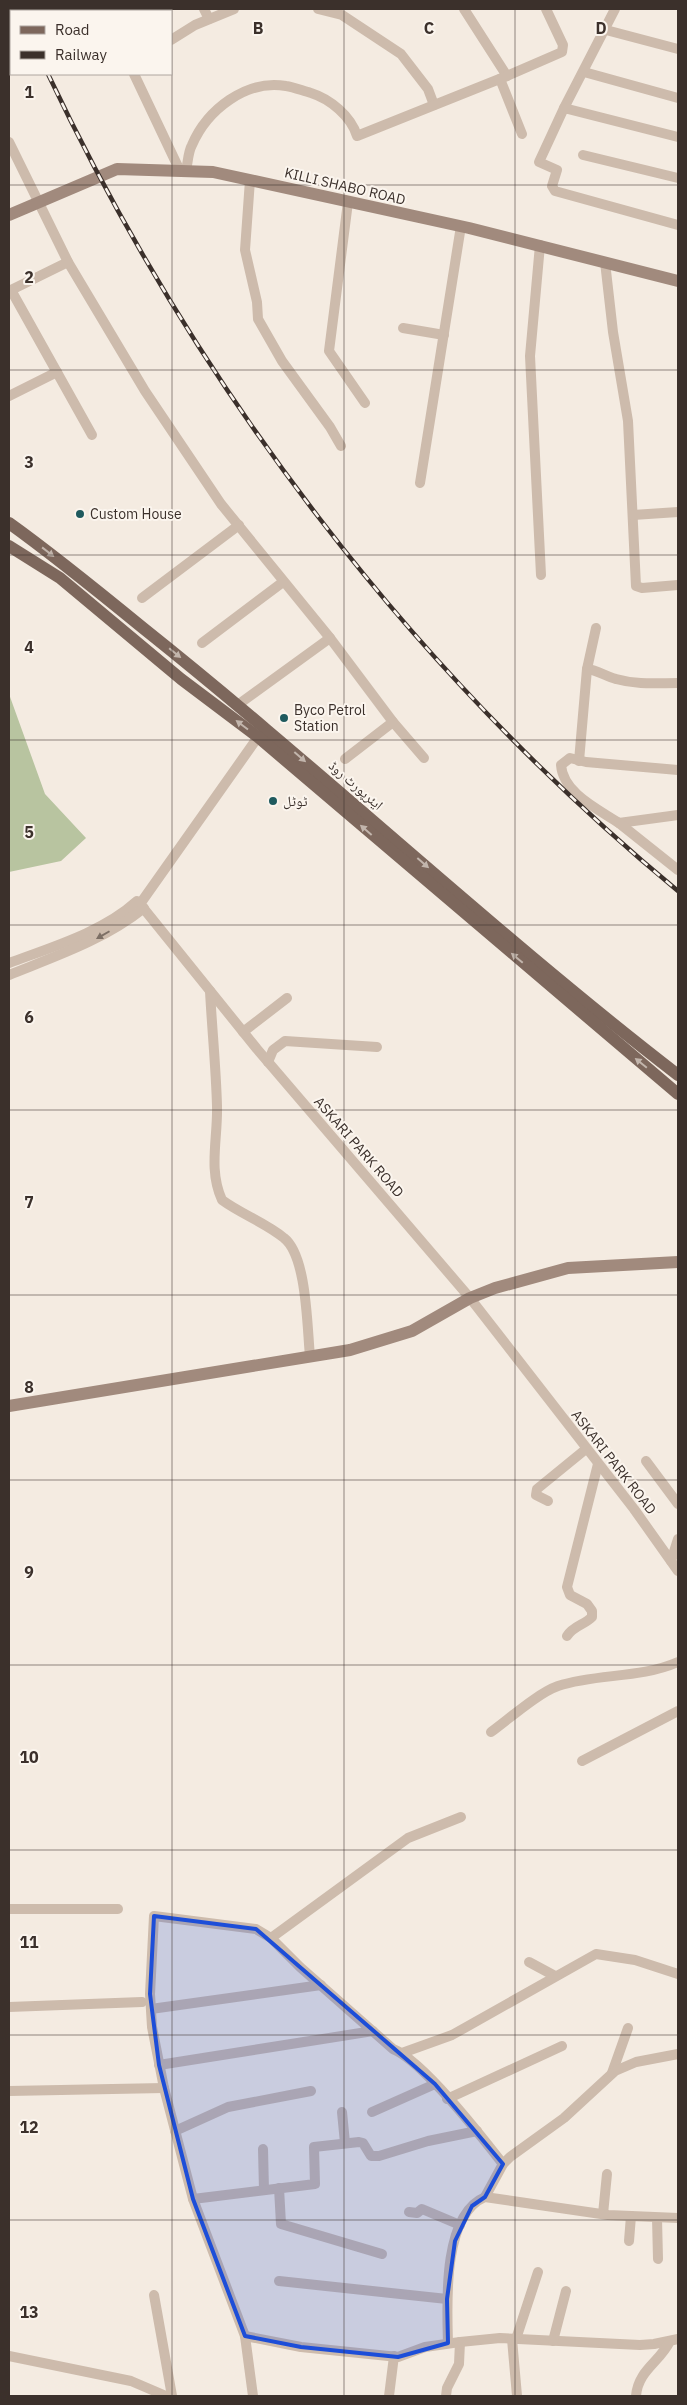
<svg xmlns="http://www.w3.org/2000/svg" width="687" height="2405" viewBox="0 0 687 2405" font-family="'IBM Plex Sans','Noto Naskh Arabic',sans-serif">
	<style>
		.green { fill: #b8c4a0 }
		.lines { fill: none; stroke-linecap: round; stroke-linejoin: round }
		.street { stroke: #cdbbac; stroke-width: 10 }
		.secondary { stroke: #a18a7d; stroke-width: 12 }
		.primary { stroke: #7d675c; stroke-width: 12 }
		.rail-casing { stroke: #3b302b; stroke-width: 4.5 }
		.rail { stroke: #fbf5ee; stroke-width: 2.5; stroke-dasharray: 8; stroke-linecap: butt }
		.oneway { fill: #c2b5ac }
		.oneway2 { fill: #7d6f65 }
		.marked { fill: #1d4ed8; fill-opacity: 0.2; stroke: #1d4ed8; stroke-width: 4; stroke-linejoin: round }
		.grid { fill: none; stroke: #3b302b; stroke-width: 1; stroke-opacity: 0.55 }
		.poi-dot { fill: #1f5a5e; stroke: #fbf5ee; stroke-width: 2 }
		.labels { text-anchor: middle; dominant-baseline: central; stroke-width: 4; stroke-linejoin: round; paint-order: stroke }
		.street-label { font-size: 14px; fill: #3b302b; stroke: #fbf5ee }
		.poi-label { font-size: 14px; fill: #3b302b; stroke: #fbf5ee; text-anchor: start }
		.grid-label { font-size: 16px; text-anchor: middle; font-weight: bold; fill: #3b302b; stroke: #fbf5ee; stroke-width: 4; stroke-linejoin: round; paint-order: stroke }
	</style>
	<rect width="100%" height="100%" fill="#f4ebe1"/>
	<polygon class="green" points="9,694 45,794 86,838 61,861 9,872"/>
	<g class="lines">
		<g class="street">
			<polyline points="103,9 104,11"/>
			<polyline points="160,9 161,11"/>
			<polyline points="204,9 209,19"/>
			<polyline points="318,9 342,15 401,54 428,89 434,105"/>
			<polyline points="464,9 507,76"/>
			<polyline points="606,30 678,49"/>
			<polyline points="171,40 195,25 234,9"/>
			<polyline points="584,72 678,98"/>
			<polyline points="134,74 180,171"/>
			<polyline points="500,79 522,134"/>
			<polyline points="564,108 615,9"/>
			<polyline points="678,137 564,108 539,162 557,170 552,186 555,191 678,225"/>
			<polyline points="9,142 68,262 145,391 221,504 330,638 393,722 424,758"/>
			<polyline points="583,155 678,178"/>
			<path d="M186,171C188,162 188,152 192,145C207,110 246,79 286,86C294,87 303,91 311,93C330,99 351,116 357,136L507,76L562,52L563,45L546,9"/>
			<polyline points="250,180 245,250 257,302 258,319 282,361 330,427 341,446"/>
			<polyline points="348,202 329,351 365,403"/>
			<polyline points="540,245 530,356 541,575"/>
			<polyline points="605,262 613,332 628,421 636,586 642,588 678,585"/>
			<polyline points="11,290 92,435"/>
			<polyline points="9,291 68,262"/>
			<polyline points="403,328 444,335"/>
			<polyline points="9,396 57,372"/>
			<polyline points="420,483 461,226"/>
			<polyline points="633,515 678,512"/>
			<polyline points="142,598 239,525"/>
			<polyline points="202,643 283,582"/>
			<path d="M587,669C598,670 606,677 616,679C637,685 657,683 678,683"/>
			<polyline points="239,704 330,638"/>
			<polyline points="258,737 140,904 257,1049 470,1298 634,1509 678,1571"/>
			<polyline points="345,759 393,722"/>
			<polyline points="579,761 587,669 596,628"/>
			<path d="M678,770L586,762L570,758L561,765C563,793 598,809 619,823L678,815"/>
			<polyline points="619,823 678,870"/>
			<path d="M9,963C52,947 103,932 137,901L140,904"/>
			<path d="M9,975C56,956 104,940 144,908"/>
			<path d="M210,991C212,1029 216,1068 217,1106C218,1138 208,1170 222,1200C241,1214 266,1223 284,1238C307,1256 307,1327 310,1356"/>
			<polyline points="243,1032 287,998"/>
			<polyline points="268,1062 273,1050 285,1041 377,1047"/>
			<polyline points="646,1461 678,1504"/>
			<polyline points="548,1501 536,1495 537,1489 586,1449"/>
			<polyline points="671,1561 678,1539"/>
			<path d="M567,1636C573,1626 584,1625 592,1617V1611L587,1604L570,1595L567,1587L598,1464"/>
			<path d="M491,1732C509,1719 538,1693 558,1686C598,1673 639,1679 678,1662"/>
			<polyline points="582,1761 678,1711"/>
			<polyline points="9,1909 118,1909"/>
			<polyline points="271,1938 408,1838 461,1817"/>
			<polyline points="529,1962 555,1976"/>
			<polyline points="9,2007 142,2002"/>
			<polyline points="151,2009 321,1985"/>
			<polyline points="402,2053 452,2035 596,1954 635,1960 678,1974"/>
			<polyline points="159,2065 373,2031"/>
			<polyline points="612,2073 628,2028"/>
			<polyline points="9,2091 164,2088"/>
			<polyline points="447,2099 562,2046"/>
			<polyline points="342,2112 345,2143"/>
			<polyline points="372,2112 435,2084"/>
			<polyline points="175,2131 228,2107 311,2091"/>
			<polyline points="263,2149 264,2190"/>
			<polyline points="279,2188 281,2224 382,2254"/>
			<polyline points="485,2197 503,2164 510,2157 564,2118 615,2071 636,2062 678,2054"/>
			<polyline points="193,2199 315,2184 314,2147 359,2142 363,2143 371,2156 379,2156 428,2141 477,2131"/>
			<polyline points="409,2212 417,2213 422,2209 460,2225"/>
			<polyline points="603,2214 607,2174"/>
			<polyline points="657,2218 658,2259"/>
			<polyline points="629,2241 631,2216"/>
			<polyline points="279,2281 447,2299"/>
			<polyline points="154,2295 172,2396"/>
			<polyline points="245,2336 301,2347 398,2357 425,2347 460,2342 500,2338 640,2345 654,2344 678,2339"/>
			<polyline points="512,2339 517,2396"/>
			<polyline points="516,2339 538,2272"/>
			<polyline points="553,2341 566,2291"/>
			<path d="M448,2343C447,2305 442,2215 485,2197L608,2215L678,2218"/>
			<polyline points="9,2356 131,2381 166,2396"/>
			<path d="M253,2396L245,2336L193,2199L164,2088L152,2027L150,1994L154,1916L256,1929L271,1938L300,1967L393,2049C423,2061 482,2137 503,2164"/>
			<polyline points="389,2396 394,2356"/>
			<polyline points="446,2396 447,2388 459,2364 460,2342"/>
			<path d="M636,2396C638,2370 660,2362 670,2341"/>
		</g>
		<g class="secondary">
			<polyline points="9,215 117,169 213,172 469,228 678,281"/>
			<polyline points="9,1406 350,1350 412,1331 470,1298 495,1288 568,1268 678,1262"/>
		</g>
		<g class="primary">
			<path d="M9,523C55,556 99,592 143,628C325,773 494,933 678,1075"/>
			<polyline points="9,546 60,578 181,679 258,737 678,1094"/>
		</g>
		<defs>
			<g id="rail">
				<polyline points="17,9 18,11"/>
				<path d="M48,74C196,387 411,670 678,891"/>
			</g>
		</defs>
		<use href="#rail" class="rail-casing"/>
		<use href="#rail" class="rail"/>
	</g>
	<defs><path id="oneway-solid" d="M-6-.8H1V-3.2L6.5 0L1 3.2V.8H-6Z" transform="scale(1.25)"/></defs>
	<g class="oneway">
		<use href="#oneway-solid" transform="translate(48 552) rotate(38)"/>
		<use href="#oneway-solid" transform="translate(175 653) rotate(39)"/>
		<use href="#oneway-solid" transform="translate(242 725) rotate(-143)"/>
		<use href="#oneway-solid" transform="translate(300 757) rotate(41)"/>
		<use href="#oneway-solid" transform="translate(366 830) rotate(-139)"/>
		<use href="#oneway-solid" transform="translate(423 863) rotate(41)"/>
		<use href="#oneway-solid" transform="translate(517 958) rotate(-140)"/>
		<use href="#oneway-solid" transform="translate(641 1063) rotate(-141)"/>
	</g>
	<use class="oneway2" href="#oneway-solid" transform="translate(103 935) rotate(150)"/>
	<path class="marked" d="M154,1916L256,1929L435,2084L503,2164L485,2197L472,2206L455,2241L447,2299L448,2343L398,2357L301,2347L245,2336L193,2199L159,2065L150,1994Z"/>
	<path class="grid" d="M172,9V2396M344,9V2396M515,9V2396M9,185H678M9,370H678M9,555H678M9,740H678M9,925H678M9,1110H678M9,1295H678M9,1480H678M9,1665H678M9,1850H678M9,2035H678M9,2220H678"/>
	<g class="poi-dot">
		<circle cx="80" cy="514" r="5"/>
		<circle cx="284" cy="718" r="5"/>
		<circle cx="273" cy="801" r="5"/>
	</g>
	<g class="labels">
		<g class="street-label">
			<text transform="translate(345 186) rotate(13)">KILLI SHABO ROAD</text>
			<text transform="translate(356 785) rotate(41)">ایئرپورٹ روڈ</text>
			<text transform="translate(359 1147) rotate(49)">ASKARI PARK ROAD</text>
			<text transform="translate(614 1462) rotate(52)">ASKARI PARK ROAD</text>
		</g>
		<g class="poi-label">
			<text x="90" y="514">Custom House</text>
			<text x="294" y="710">Byco Petrol<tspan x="294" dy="16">Station</tspan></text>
			<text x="283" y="801">ٹوٹل</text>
		</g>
	</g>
	<g class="grid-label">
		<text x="258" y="34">B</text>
		<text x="429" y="34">C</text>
		<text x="601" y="34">D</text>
		<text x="29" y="98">1</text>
		<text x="29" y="283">2</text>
		<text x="29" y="468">3</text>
		<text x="29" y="653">4</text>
		<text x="29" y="838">5</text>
		<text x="29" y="1023">6</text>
		<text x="29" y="1208">7</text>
		<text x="29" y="1393">8</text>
		<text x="29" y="1578">9</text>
		<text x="29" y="1763">10</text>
		<text x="29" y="1948">11</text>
		<text x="29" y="2133">12</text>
		<text x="29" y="2318">13</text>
	</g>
	<rect width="687" height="2405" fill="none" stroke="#3b302b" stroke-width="20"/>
	<rect x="10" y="10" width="162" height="65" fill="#fbf5ee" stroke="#aea6a0"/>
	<rect x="20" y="26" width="25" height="8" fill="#7d675c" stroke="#aea6a0"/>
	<text x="55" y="35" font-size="15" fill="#3b302b">Road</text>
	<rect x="20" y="51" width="25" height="8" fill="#3b302b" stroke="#aea6a0"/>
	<text x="55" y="60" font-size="15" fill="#3b302b">Railway</text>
</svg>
